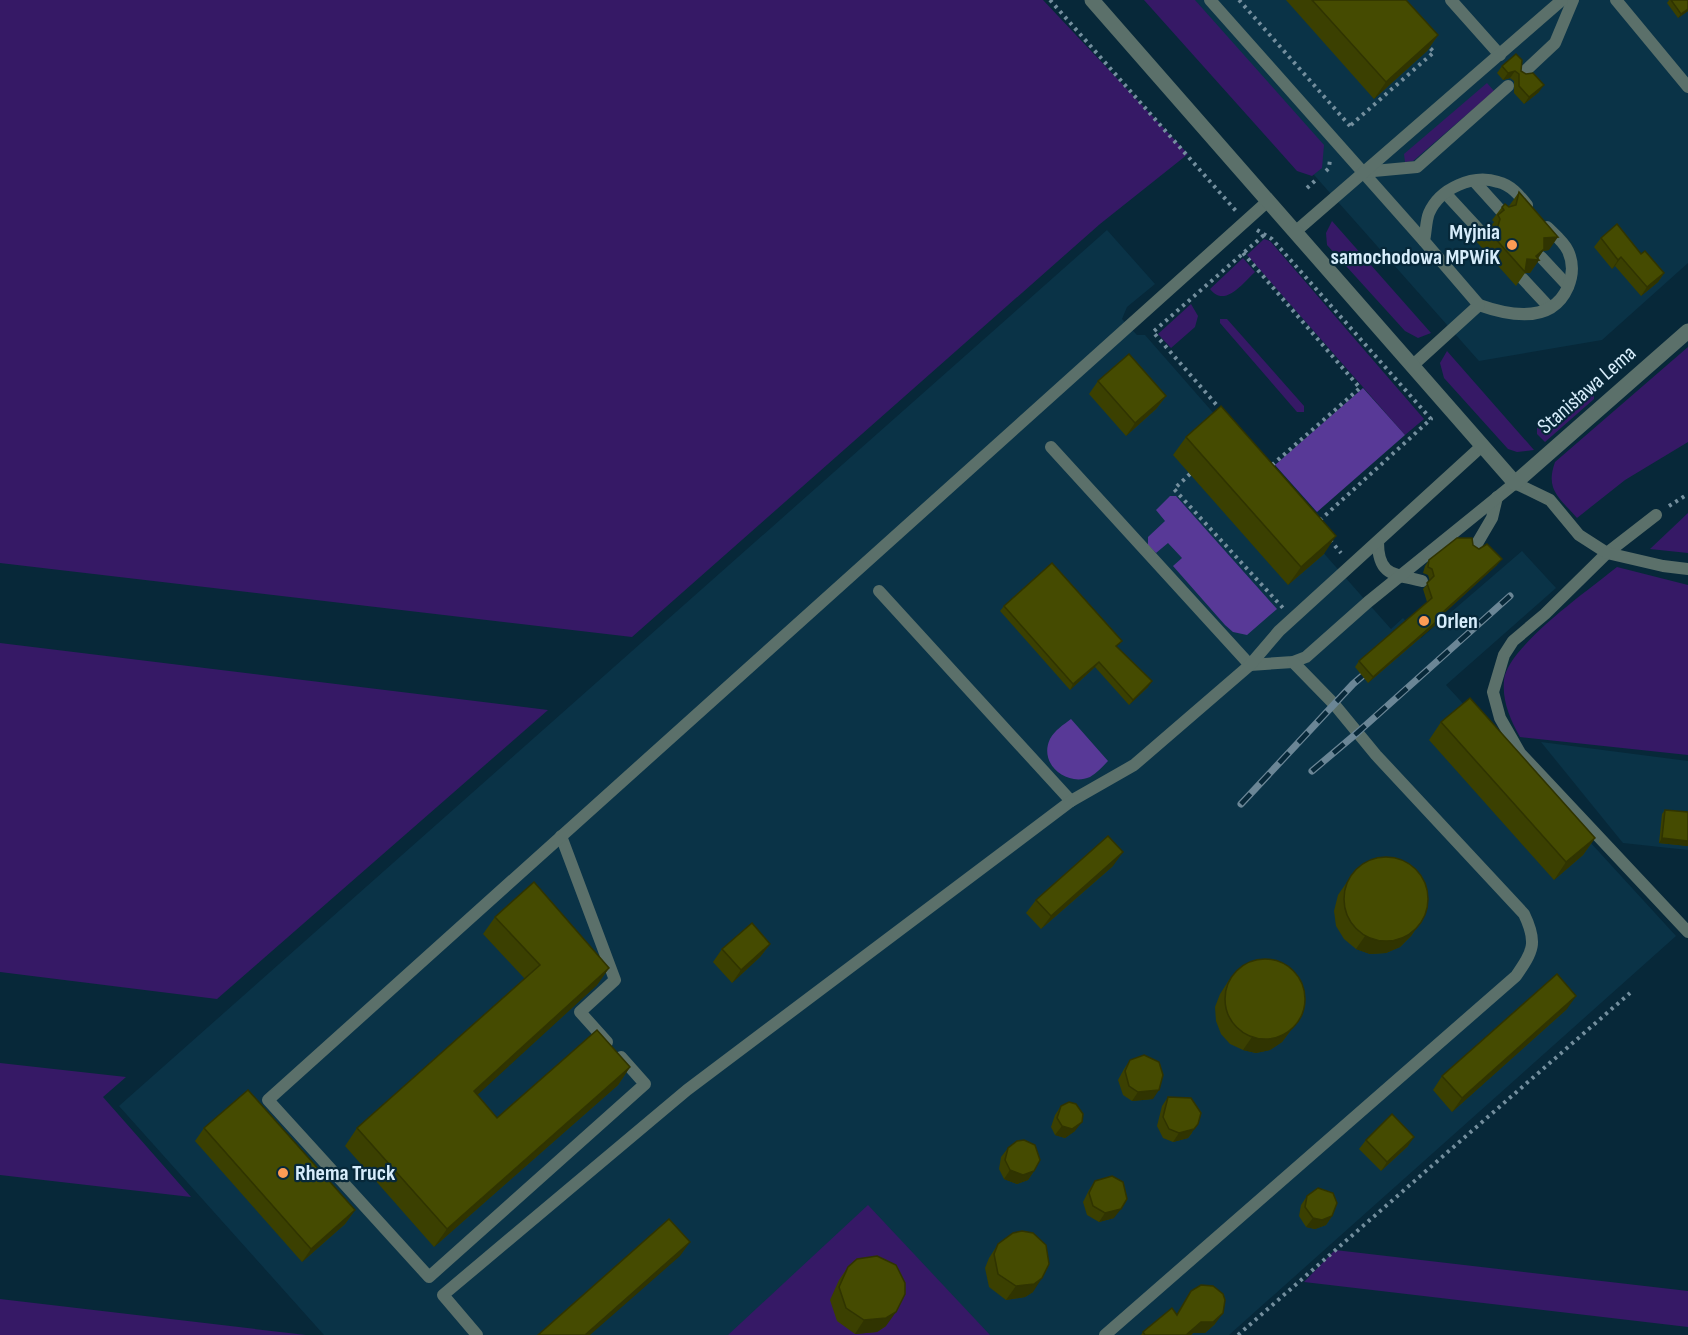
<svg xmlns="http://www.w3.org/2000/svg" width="1688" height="1335" viewBox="0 0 1688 1335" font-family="'Sofia Sans Condensed',sans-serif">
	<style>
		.built { fill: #0a3347 }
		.green { fill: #361966 }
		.forest { fill: #583997 }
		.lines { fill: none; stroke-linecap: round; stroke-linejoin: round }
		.path { stroke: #748f9e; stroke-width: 4; stroke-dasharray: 3 4.5; stroke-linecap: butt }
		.service { stroke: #5b706a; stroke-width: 12 }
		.minor { stroke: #5b706a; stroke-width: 15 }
		.rail-casing { stroke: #6b8696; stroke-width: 7 }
		.rail { stroke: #072839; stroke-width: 4.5; stroke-dasharray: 14; stroke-linecap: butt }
		.wall { fill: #3b4001 }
		.shaded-wall { fill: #303401 }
		.building { fill: #454b01; stroke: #303401; stroke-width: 1.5 }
		.poi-dot { fill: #fd9c55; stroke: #072839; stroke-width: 2 }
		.labels { text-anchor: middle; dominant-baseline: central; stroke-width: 4.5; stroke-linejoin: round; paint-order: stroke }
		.poi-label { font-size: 22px; font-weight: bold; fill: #d7edfb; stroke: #072839; text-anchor: start }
		.street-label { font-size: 22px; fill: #d7edfb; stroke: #072839 }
	</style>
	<rect width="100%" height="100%" fill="#072839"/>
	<g class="built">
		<polygon points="1159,0 1688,0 1688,263 1602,340 1479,361"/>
		<polygon points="1107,230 1155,284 1127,307 1122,319 1137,335 1145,335 1216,416 1209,424 1391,629 1403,618 1421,638 1522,551 1556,588 1446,685 1676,936 1229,1335 324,1335 119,1106"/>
		<polygon points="1541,742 1688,761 1688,850 1623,843"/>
	</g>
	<g class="green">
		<polygon points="0,0 1043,0 1188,154 1100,224 632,637 0,563"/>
		<polygon points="1144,0 1195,0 1324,145 1322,168 1312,176 1297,171"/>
		<polygon points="1487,83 1494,91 1413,161 1405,162 1404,154"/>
		<polygon points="1332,221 1431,333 1418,338 1405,331 1327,245 1326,233"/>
		<polygon points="1264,239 1270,241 1424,419 1405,435 1247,255"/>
		<path d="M1243,258L1255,272C1242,284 1225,308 1210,289Z"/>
		<polygon points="1191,304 1198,316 1195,327 1171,348 1158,334"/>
		<polygon points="1220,319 1227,319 1304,406 1304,412 1297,412 1220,323"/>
		<path d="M1688,347V442L1625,480L1577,518C1559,497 1545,490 1555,462Z"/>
		<polygon points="1447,351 1534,450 1517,452 1508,449 1444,378 1440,363"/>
		<polygon points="1587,385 1594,393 1594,399 1545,442 1537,434 1537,428"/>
		<polygon points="1688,513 1688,553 1650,549"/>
		<path d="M1617,567L1688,585V755L1520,737C1510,719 1502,701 1504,680C1507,647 1590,589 1617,567Z"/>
		<polygon points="0,643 548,710 217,999 0,972"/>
		<polygon points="0,1063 126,1077 103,1097 191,1197 0,1175"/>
		<polygon points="868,1205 990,1335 728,1335"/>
		<polygon points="1335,1250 1688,1291 1688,1327 1304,1282"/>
		<polygon points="0,1299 306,1335 0,1335"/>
	</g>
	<g class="forest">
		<polygon points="1363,388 1405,435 1317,512 1275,465"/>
		<polygon points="1170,496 1176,496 1277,609 1247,635 1233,632 1225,625 1173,566 1182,558 1168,543 1156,553 1148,545 1148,537 1165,521 1156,510"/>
		<path d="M1071,719L1108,761C1103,766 1097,773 1090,777C1067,787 1038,764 1050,739C1055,730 1063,725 1071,719Z"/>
	</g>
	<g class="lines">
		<g class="path">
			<polyline points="1050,0 1236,211"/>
			<polyline points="1239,0 1350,126"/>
			<polyline points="1351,125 1434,52 1427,45"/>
			<polyline points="1326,171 1329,168 1330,159"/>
			<polyline points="1307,188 1318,178"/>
			<polyline points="1257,230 1272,239 1431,419 1319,521"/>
			<polyline points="1243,253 1360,388 1271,466"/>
			<polyline points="1221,410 1153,332 1264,235"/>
			<polyline points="1190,474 1174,489 1283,608"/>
			<polyline points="1669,506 1688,494"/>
			<polyline points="1330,540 1341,553"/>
			<polyline points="1238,1335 1630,993"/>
		</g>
		<g class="service">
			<polyline points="1210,0 1424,241"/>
			<polyline points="1451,0 1500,55"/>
			<polyline points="1616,0 1688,87"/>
			<polyline points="1523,73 1555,43 1573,0"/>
			<polyline points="1363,172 1417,167 1508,86"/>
			<polyline points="1474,181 1502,212"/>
			<polyline points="1446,194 1483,234"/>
			<polyline points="1295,232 1562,0"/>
			<polyline points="1541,257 1568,286"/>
			<polyline points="1523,279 1549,307"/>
			<path d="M1479,305C1510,316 1552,324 1568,287C1573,275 1574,264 1568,251C1564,242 1554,234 1547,227"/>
			<path d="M1412,366L1479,305L1424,241C1426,232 1426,220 1429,213C1440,188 1473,174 1498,182C1511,185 1519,195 1527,205"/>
			<polyline points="1051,447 1250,665"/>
			<polyline points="1656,515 1607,553 1545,614 1513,641 1504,655 1493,692 1500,718 1520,753 1688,932"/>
			<path d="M1378,542C1378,576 1394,574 1422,581"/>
			<polyline points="1475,547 1492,518 1497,497"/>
			<polyline points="879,591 1071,801"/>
			<polyline points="1250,665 1293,662 1306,657 1368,602 1515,483 1550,500 1579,535 1607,553 1663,566 1688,569"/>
			<polyline points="561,836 615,980 580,1012 607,1042"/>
			<polyline points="621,1057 645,1084 429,1277 268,1100 1268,201"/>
			<polyline points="477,1335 443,1295 687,1090 1071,801 1134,765 1250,665 1279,631 1483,445"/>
			<path d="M1105,1335L1516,976C1533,951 1538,943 1524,914L1376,755L1334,704L1293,662"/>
		</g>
		<polyline class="minor" points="1092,0 1515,483 1688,331"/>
		<defs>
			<g id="rail">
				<polyline points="1312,771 1357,733 1510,596"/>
				<polyline points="1241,804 1353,684 1374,666"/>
			</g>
		</defs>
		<use href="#rail" class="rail-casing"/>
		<use href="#rail" class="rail"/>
	</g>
	<g class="wall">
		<polygon points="1286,0 1406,0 1438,35 1427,51 1374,99"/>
		<polygon points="1669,0 1688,0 1688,11 1678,18 1667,3"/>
		<polygon points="1502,66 1521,71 1539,92 1524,104 1514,93 1514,81 1510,78 1503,80 1497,73"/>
		<polygon points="1519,192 1549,250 1543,251 1538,258 1539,260 1530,273 1525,273 1516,286 1475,240 1485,227 1489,228 1494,222 1492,220 1502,207 1509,206"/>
		<polygon points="1601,238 1641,254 1664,273 1658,282 1641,296 1615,266 1612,269 1594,247"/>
		<polygon points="1098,381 1166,396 1156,409 1126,436 1089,394"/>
		<polygon points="1186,437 1324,554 1288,585 1173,455"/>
		<polygon points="1473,545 1497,565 1444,613 1441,620 1368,683 1355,667 1359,661 1427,602 1423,589 1430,581 1428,575 1423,573 1425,566 1429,560"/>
		<polygon points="1004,606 1117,647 1148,687 1129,705 1095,667 1070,690 1000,611"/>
		<polygon points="1441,722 1595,838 1583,855 1554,880 1429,740"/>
		<polygon points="1665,810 1688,812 1688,846 1659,843 1662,814"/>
		<polygon points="1113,866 1041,929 1026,913 1036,900"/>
		<polygon points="1356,869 1420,923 1411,936 1400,947 1386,953 1370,954 1356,949 1344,939 1336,926 1334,911 1338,895"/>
		<polygon points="495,917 609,968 597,985 477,1095 497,1118 630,1067 618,1085 434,1247 345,1146 357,1128 525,979 483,934"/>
		<polygon points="770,944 760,957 732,983 713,962 722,949"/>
		<polygon points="1229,980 1300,1018 1282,1042 1270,1050 1256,1053 1243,1050 1230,1044 1221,1034 1216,1021 1215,1007 1220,994"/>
		<polygon points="1567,1009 1452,1112 1433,1090 1442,1076"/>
		<polygon points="1130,1060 1153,1099 1132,1101 1123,1095 1118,1080 1124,1069"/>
		<polygon points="1168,1097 1192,1133 1188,1138 1173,1142 1163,1138 1157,1126 1162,1106"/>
		<polygon points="1061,1106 1075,1131 1065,1138 1055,1135 1051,1127 1055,1115"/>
		<polygon points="204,1128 355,1210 345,1224 302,1262 195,1141"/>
		<polygon points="1366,1140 1408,1146 1381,1171 1359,1149"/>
		<polygon points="1008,1148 1034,1171 1028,1180 1017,1184 1004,1179 999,1169 1001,1157"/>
		<polygon points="1095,1181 1114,1218 1099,1222 1087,1215 1083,1202 1089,1190"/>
		<polygon points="1307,1196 1332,1216 1326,1225 1315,1229 1306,1227 1299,1216 1301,1205"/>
		<polygon points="998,1244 1033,1292 1025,1297 1006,1300 989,1287 985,1268 989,1258"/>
		<polygon points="848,1267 886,1326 877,1332 855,1334 837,1321 830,1300 839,1280"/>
		<polygon points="1191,1291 1215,1324 1205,1333 1193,1333 1191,1335 1141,1335 1143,1332 1177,1314"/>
	</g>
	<g class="shaded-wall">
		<polygon points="1688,9 1688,11 1678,18 1681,14"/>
		<polygon points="1438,35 1427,51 1374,99 1386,82"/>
		<polygon points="1515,71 1510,78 1503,80 1508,73"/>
		<polygon points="1544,85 1539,92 1524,104 1529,97"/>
		<polygon points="1558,237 1549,250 1543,251 1537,260 1539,260 1530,273 1525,273 1527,259 1544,238"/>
		<polygon points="1621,257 1615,266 1612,269 1618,260"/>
		<polygon points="1664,273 1658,282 1641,296 1647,287"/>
		<polygon points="1166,396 1156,409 1126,436 1135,423"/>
		<polygon points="1336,536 1324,554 1288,585 1301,567"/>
		<polygon points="1502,559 1497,565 1439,618 1443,612"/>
		<polygon points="1445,614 1441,620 1368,683 1373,677"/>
		<polygon points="1099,662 1095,667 1070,690 1073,684"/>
		<polygon points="1152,681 1148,687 1129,705 1133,700"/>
		<polygon points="1595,838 1583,855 1554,880 1566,862"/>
		<polygon points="1662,838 1688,841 1688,846 1659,843"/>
		<polygon points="1123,852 1113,866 1041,929 1051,916"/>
		<polygon points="1420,923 1411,936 1400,947 1386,953 1370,954 1356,949 1365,936"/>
		<polygon points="770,944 760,957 732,983 741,970"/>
		<polygon points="609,968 597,985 462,1109 474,1091"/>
		<polygon points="1576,996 1567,1009 1452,1112 1462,1098"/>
		<polygon points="1300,1018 1282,1042 1270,1050 1256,1053 1243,1050 1252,1037"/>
		<polygon points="630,1067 618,1085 434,1247 447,1229"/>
		<polygon points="1159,1090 1153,1099 1132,1101 1138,1092"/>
		<polygon points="1082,1122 1075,1131 1065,1138 1055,1135 1062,1126"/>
		<polygon points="1198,1124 1188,1138 1173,1142 1179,1133"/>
		<polygon points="1414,1137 1408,1146 1381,1171 1387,1162"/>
		<polygon points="1010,1170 1034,1171 1028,1180 1017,1184 1004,1179"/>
		<polygon points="1121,1209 1114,1218 1099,1222 1105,1213"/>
		<polygon points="355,1210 345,1224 302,1262 311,1249"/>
		<polygon points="1332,1216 1326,1225 1315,1229 1306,1227 1313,1218"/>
		<polygon points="690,1242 680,1256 590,1335 585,1335"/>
		<polygon points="1042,1278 1033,1292 1025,1297 1006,1300 1016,1286"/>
		<polygon points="896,1312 886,1326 877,1332 855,1334 864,1320"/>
		<polygon points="1223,1313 1215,1324 1205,1333 1193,1333 1191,1335 1186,1335 1201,1322"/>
	</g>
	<g class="building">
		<polygon points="1312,0 1406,0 1438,35 1386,82"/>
		<polygon points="1671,0 1688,0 1688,9 1681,14"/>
		<polygon points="1516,54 1522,60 1521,71 1526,74 1533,73 1544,85 1529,97 1519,86 1519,74 1515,71 1508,73 1502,66"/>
		<polygon points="1519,192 1558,237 1544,238 1544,249 1536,256 1539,260 1527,259 1525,272 1485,227 1494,229 1498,226 1500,219 1498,215 1504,210 1502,207 1505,204 1509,207 1516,205"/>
		<polygon points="1617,224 1641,254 1645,251 1664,273 1647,287 1621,257 1618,260 1601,238"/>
		<polygon points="1129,354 1166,396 1135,423 1098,381"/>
		<polygon points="1221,406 1336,536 1301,567 1186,437"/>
		<polygon points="1457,538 1472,538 1473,545 1479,549 1487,544 1502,559 1443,612 1445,614 1373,677 1359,661 1432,598 1427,583 1434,576 1432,569 1428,567 1429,560"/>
		<polygon points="1052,563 1122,641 1116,646 1152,681 1133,700 1099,662 1073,684 1004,606"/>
		<polygon points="1470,698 1595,838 1566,862 1441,722"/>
		<polygon points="1665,810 1688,812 1688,841 1662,838"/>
		<polygon points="1108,836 1123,852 1051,916 1036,900"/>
		<circle cx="1386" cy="899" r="42"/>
		<polygon points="534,882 609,968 474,1091 497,1118 597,1030 630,1067 447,1229 357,1128 540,965 495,917"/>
		<polygon points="752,923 770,944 741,970 722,949"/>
		<circle cx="1265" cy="999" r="40"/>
		<polygon points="1557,974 1576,996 1462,1098 1442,1076"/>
		<polygon points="1144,1055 1159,1062 1163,1075 1159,1090 1138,1092 1129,1086 1125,1071 1130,1060"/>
		<polygon points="248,1090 355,1210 311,1249 204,1128"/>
		<polygon points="1168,1097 1191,1098 1201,1113 1198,1124 1194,1129 1179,1133 1169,1129 1163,1117"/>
		<polygon points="1069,1102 1076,1104 1083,1114 1082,1122 1072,1129 1062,1126 1057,1118 1061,1106"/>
		<polygon points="1392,1114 1414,1137 1387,1162 1366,1140"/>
		<polygon points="1024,1140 1035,1145 1040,1160 1034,1171 1023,1175 1010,1170 1005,1160 1008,1148 1017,1141"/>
		<polygon points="1112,1176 1123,1182 1127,1199 1121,1209 1105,1213 1093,1206 1089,1193 1095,1181"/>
		<polygon points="1318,1188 1333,1193 1337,1203 1332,1216 1322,1220 1313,1218 1305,1207 1307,1196"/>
		<polygon points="669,1219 690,1242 585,1335 538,1335"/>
		<polygon points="1022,1231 1033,1233 1046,1245 1049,1264 1042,1278 1034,1284 1016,1286 998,1274 994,1254 998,1244 1013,1233"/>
		<polygon points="877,1256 896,1265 905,1283 905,1294 896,1312 886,1318 864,1320 846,1308 839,1287 848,1267 857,1259"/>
		<polygon points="1201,1285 1213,1286 1223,1294 1225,1300 1223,1313 1213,1322 1201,1322 1186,1335 1145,1335 1143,1332 1172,1308 1177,1315 1191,1291"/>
	</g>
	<g class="poi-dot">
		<circle cx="1512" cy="245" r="6"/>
		<circle cx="1424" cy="621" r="6"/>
		<circle cx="283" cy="1173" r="6"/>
	</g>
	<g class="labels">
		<g class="poi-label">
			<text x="1500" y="232" text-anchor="end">Myjnia<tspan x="1500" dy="25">samochodowa MPWiK</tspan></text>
			<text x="1436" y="621">Orlen</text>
			<text x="295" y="1173">Rhema Truck</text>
		</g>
		<g class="street-label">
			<text transform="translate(1587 390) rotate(-41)">Stanisława Lema</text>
		</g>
	</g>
</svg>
